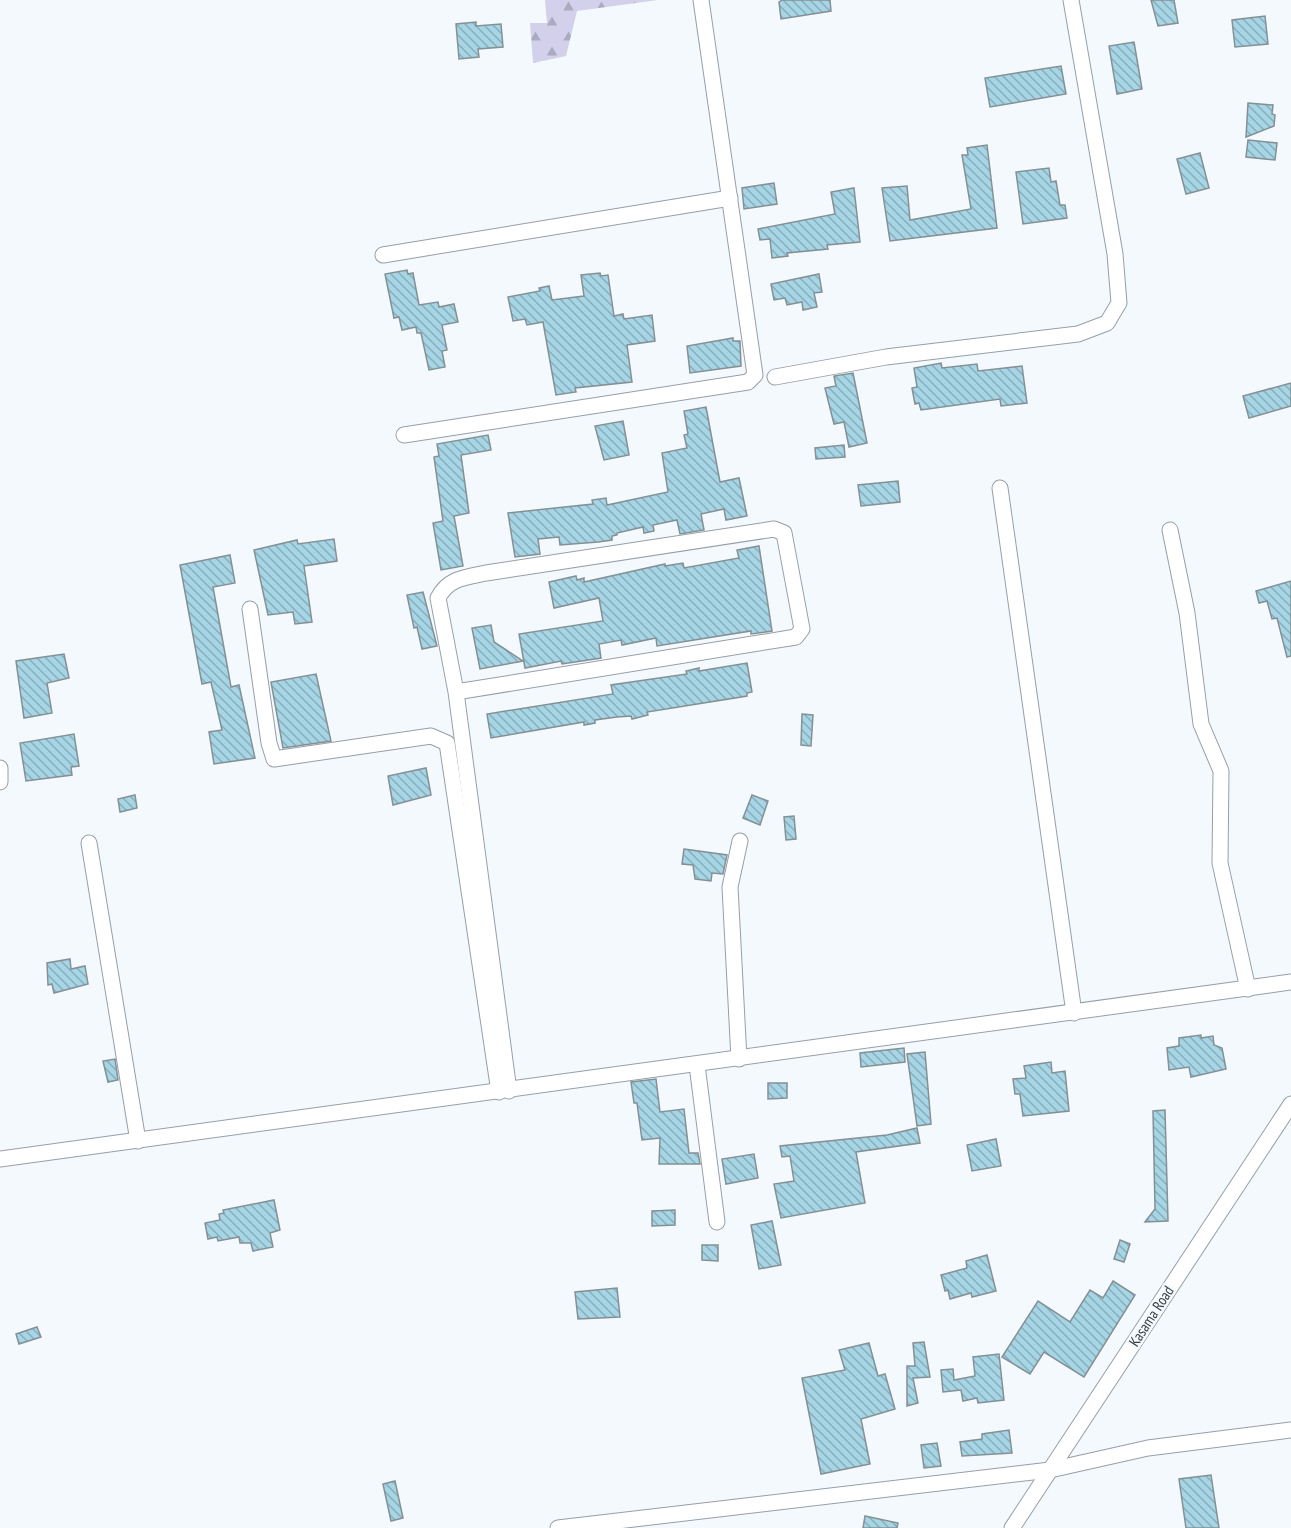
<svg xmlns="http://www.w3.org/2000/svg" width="1291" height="1528" viewBox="0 0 1291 1528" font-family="'PT Sans Narrow',sans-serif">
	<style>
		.forest { fill: url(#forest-firs) }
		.building { fill: url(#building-back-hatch); stroke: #849094; stroke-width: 1.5 }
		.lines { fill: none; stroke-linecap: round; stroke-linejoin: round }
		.minor-casing { stroke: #969fa7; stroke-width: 17 }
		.minor { stroke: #fff; stroke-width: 15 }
		.labels { text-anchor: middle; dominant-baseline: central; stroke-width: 5; stroke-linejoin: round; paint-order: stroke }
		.street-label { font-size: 15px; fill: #383c3f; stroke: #f4f9fe }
	</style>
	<defs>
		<pattern id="forest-firs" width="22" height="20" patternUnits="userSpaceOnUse" patternTransform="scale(1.5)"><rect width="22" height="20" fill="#d2d0ea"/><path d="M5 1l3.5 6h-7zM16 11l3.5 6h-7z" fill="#abaabf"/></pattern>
		<pattern id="building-back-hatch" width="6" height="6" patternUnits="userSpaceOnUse" patternTransform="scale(1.5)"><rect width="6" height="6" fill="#a6d5e5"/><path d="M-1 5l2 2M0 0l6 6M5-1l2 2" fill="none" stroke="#88aebb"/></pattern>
	</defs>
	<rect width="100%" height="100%" fill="#f4f9fe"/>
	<polygon class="forest" points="545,0 658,0 577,11 566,56 533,63 530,23 547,23"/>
	<g class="building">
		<polygon points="782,0 830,0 831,11 781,19 779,2"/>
		<polygon points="1151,0 1174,0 1178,23 1158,26"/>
		<polygon points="1265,16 1268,44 1235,47 1232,20"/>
		<polygon points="476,22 476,26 501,24 503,47 478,49 479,57 459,59 456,24"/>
		<polygon points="1134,42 1142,89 1117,94 1109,46"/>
		<polygon points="1061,66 1066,94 990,107 985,78"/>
		<polygon points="1248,103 1273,105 1272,114 1275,115 1274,126 1246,137"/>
		<polygon points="1248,140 1277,143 1275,160 1246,157"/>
		<polygon points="987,145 997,228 890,241 882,188 907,186 910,220 971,209 962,155 968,155 967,148"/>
		<polygon points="1200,153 1209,188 1186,194 1177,159"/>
		<polygon points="1049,168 1051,182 1056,181 1060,205 1065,205 1067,218 1023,224 1016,172"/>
		<polygon points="774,183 777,204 744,209 742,188"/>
		<polygon points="854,188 860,242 827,245 828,249 787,253 788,256 772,258 770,239 760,240 758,229 835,214 831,192"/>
		<polygon points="407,270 408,274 413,273 419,305 438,302 439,307 454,304 458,322 442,325 447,350 442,351 445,367 429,370 421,333 417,333 416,327 402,330 399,317 394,318 385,274"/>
		<polygon points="600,273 601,276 608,275 614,316 623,314 624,319 652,315 655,341 627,345 632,382 575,388 576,392 556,395 543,322 527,325 525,319 513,321 508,297 540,291 539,288 549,286 552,300 584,296 581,275"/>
		<polygon points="819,274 822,292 814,293 817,307 803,310 802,302 787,305 785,298 774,300 771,284"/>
		<polygon points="733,338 733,341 740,341 741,366 690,373 687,346"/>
		<polygon points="941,363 942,368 977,364 978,371 1022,366 1027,403 1001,406 1000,399 921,410 919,403 915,404 912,388 917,387 914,368"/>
		<polygon points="853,373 867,443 849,447 844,422 834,424 825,388 836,386 834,376"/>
		<polygon points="1291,383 1291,406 1249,418 1243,396"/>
		<polygon points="706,407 720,482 739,478 747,516 726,520 724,509 701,514 704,530 680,534 677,520 653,525 654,531 644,533 643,527 617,533 617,535 612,536 612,540 598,542 560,545 559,537 538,539 540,554 515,557 508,513 593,504 592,500 606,498 607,505 668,492 662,453 687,448 684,435 688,434 684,411"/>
		<polygon points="623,421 629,455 604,460 595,426"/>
		<polygon points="488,435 491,450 461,455 469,513 454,516 463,566 441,570 433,523 443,521 434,457 439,456 437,444"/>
		<polygon points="844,445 845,457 816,459 815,448"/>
		<polygon points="898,481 900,502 861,506 858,485"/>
		<polygon points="334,539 337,561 304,566 312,622 295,624 293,612 268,615 254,550 297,540 298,544"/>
		<polygon points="759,546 772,631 751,634 751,631 657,646 656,638 622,645 621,640 599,644 601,658 562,664 561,661 525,668 519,634 603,621 599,598 554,608 549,582 576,576 577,580 584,578 584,582 665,564 665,566 683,563 684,568 739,558 737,550"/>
		<polygon points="230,555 235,583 213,587 231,687 239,685 255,758 214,764 209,732 222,730 211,682 202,684 180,565"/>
		<polygon points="1291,581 1291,656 1287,657 1277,618 1272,619 1267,601 1259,603 1256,591"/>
		<polygon points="423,592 437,646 422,649 417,627 414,628 407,595"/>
		<polygon points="491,625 494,642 523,661 480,669 472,628"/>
		<polygon points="64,654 69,678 47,683 52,713 24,718 16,661"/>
		<polygon points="747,663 752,692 747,693 747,696 647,712 648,715 632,719 631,716 617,717 595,720 595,723 584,725 584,722 491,738 487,714 613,694 611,685 687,674 686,671 699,668 699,671"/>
		<polygon points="316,674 331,741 283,748 271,682"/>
		<polygon points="802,714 813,715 811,746 801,745"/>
		<polygon points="74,734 79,766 71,767 72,775 26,781 20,743"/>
		<polygon points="426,768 431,795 393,805 388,776"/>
		<polygon points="135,795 137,808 120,812 118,799"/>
		<polygon points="752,795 768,801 760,825 743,818"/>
		<polygon points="794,816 796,839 786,840 784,817"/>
		<polygon points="684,849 727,855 723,874 712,873 711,881 695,879 693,865 682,864"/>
		<polygon points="70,959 71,969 85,966 88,984 54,993 52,984 48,985 47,963"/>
		<polygon points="1201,1035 1201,1038 1213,1036 1214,1045 1222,1048 1226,1069 1191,1077 1189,1067 1169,1070 1167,1048 1179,1046 1179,1038"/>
		<polygon points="904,1048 905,1062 861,1067 860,1053"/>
		<polygon points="925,1052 931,1124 917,1126 907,1054"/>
		<polygon points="115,1059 118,1080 108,1082 103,1061"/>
		<polygon points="1051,1062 1052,1073 1065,1071 1069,1111 1023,1116 1020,1094 1015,1094 1013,1079 1026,1078 1024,1066"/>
		<polygon points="656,1079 660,1112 684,1109 689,1153 698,1153 700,1164 659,1164 660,1138 642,1140 637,1103 634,1103 631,1082"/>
		<polygon points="768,1083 787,1083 787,1098 768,1099"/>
		<polygon points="1165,1110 1168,1221 1145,1222 1155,1209 1153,1111"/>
		<polygon points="917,1128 920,1143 856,1152 865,1203 781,1218 774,1184 794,1181 790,1156 782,1157 780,1146 887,1135"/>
		<polygon points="996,1139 1001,1166 972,1171 967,1145"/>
		<polygon points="754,1154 758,1178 726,1184 722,1159"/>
		<polygon points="274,1200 280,1230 270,1233 273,1247 253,1251 251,1243 240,1243 239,1237 218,1241 217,1237 208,1239 205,1223 220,1220 219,1214 224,1213 223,1210"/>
		<polygon points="675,1210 675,1225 652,1226 652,1211"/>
		<polygon points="772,1221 781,1265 759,1269 751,1225"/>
		<polygon points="1120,1240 1130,1244 1124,1262 1114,1259"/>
		<polygon points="702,1245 718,1245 718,1261 702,1260"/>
		<polygon points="987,1255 996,1291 972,1297 971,1293 950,1299 948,1290 945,1291 941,1275 967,1268 966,1261"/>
		<polygon points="1113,1281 1135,1295 1084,1377 1044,1352 1030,1374 1002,1357 1038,1301 1070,1322 1090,1290 1103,1298"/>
		<polygon points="617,1288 620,1317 578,1319 575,1292"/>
		<polygon points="37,1327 41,1337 19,1344 16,1334"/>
		<polygon points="924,1342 930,1377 913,1378 918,1403 907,1406 907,1366 915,1366 913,1343"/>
		<polygon points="869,1343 878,1376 885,1374 895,1409 861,1419 870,1464 821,1474 802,1378 845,1370 839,1350"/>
		<polygon points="999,1354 1004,1400 978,1403 977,1398 963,1401 961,1390 943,1392 941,1370 953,1369 954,1380 975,1376 973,1357"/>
		<polygon points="1009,1430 1012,1453 962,1456 960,1442 982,1439 982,1434"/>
		<polygon points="937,1443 941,1466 924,1468 921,1445"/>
		<polygon points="1211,1475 1219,1528 1186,1528 1179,1479"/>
		<polygon points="395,1481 403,1518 391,1521 383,1484"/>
		<polygon points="865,1516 898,1523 897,1528 863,1528"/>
	</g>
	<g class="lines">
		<defs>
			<g id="minor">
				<polyline points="383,255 730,198"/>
				<polyline points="775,377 886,357 1078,334 1107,323 1119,303 1115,254 1071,0"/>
				<polyline points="404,435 748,382 755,375 701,0"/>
				<polyline points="1000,488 1074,1013"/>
				<polyline points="1170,530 1187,613 1201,724 1221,771 1220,863 1248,989"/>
				<polyline points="250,609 269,743 274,759 431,736 447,743 499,1092"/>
				<path d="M456,692L796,637L802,629L784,533L774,529L486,573C466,577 448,578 438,598L456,692L509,1091"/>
				<polyline points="0,768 0,782"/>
				<polyline points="89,843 138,1141"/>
				<polyline points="739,1059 730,887 740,841"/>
				<polyline points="697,1065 717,1222"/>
				<polyline points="0,1159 1291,982"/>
				<polyline points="558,1528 1050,1470 1148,1448 1291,1430"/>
				<polyline points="1012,1528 1291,1104"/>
			</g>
		</defs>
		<use href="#minor" class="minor-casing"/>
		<use href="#minor" class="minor"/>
	</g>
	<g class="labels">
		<g class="street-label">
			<text transform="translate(1151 1316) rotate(-57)">Kasama Road</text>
		</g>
	</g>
</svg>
